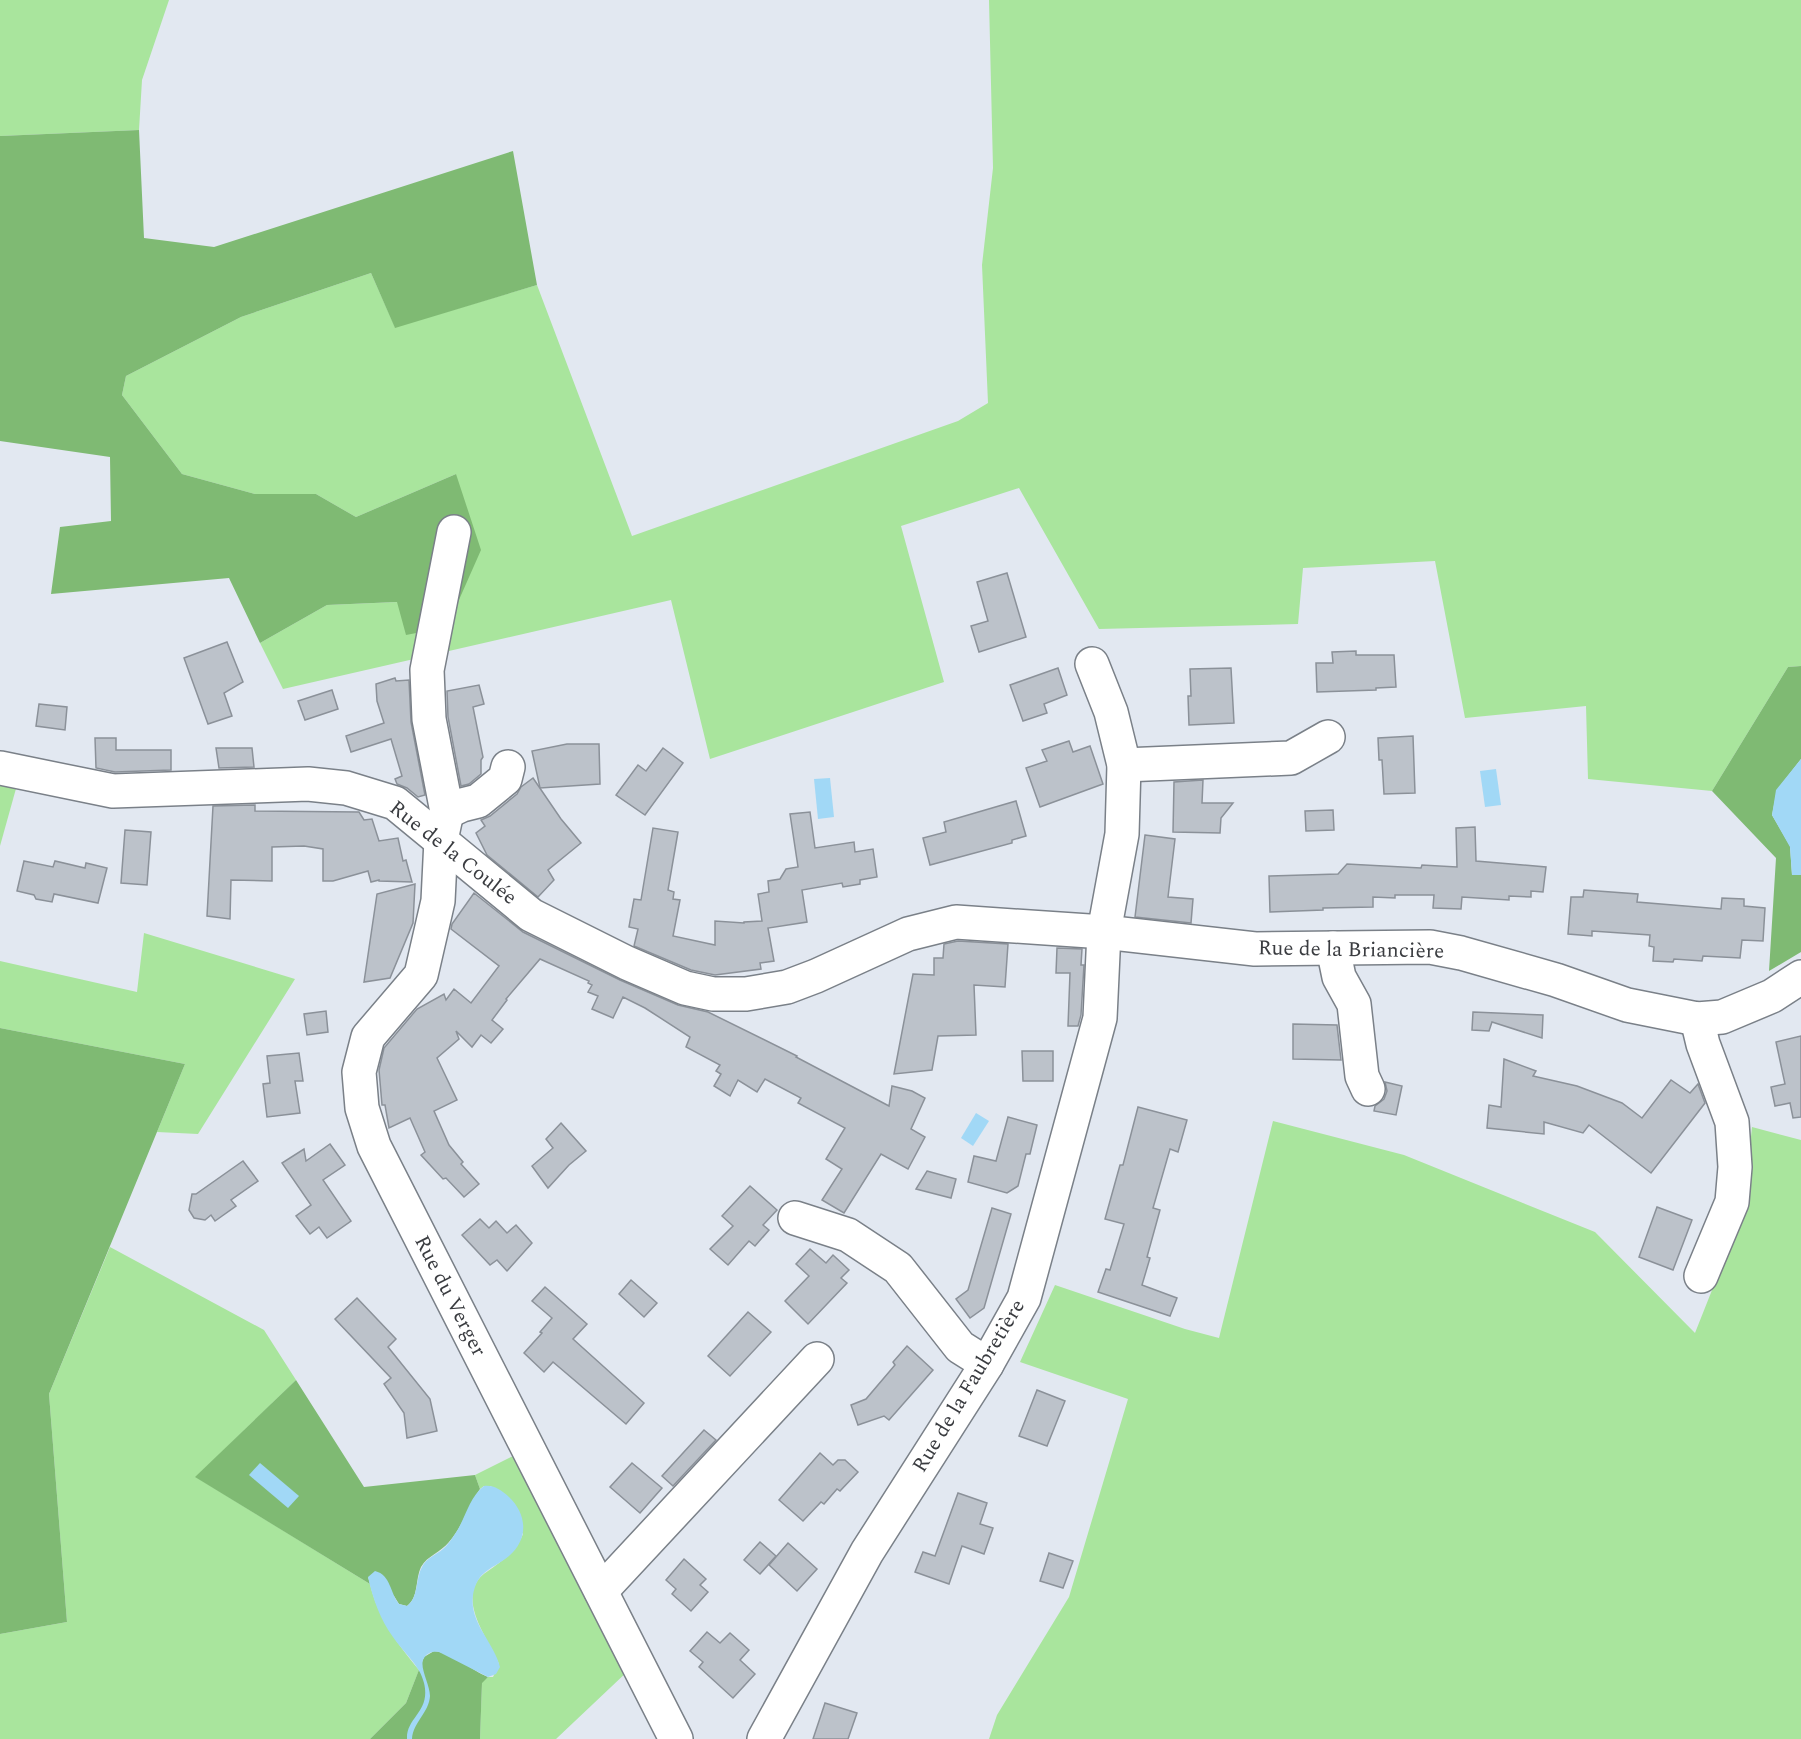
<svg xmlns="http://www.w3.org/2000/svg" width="1801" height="1739" viewBox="0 0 1801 1739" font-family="Spectral,serif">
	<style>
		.green { fill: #a9e59d }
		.forest { fill: #7fba73 }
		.water { fill: #a1d8f6 }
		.building { fill: #bcc2ca; stroke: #8b9199; stroke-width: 1.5 }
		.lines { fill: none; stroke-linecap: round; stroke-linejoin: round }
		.minor-casing { stroke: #7a8088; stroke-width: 36 }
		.minor { stroke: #fff; stroke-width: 33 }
		.labels { text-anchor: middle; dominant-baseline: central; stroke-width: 4.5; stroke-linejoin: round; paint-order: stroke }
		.street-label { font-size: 21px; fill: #3a3c40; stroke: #fff }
	</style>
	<rect width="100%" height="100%" fill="#e2e8f1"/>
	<g class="green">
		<polygon points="0,0 169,0 142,80 139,130 0,136"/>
		<polygon points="989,0 1801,0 1801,666 1788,667 1712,791 1588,779 1586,706 1465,718 1435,561 1303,568 1298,624 1099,629 1019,488 901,526 944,682 710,759 671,600 283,689 260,643 327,605 398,602 456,474 356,517 316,494 255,494 182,474 122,395 126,376 241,317 371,273 395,327 537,285 632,536 958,421 988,403 982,265 993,168"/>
		<polygon points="0,782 17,785 0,846"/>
		<polygon points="144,933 295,979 198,1134 157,1132 185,1064 0,1028 0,961 137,992"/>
		<polygon points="1273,1121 1404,1155 1595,1232 1695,1333 1743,1212 1752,1127 1801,1140 1801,1739 989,1739 997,1715 1069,1597 1128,1399 1020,1362 1055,1285 1185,1329 1219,1338"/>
		<path d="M110,1247L264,1330L296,1380L196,1477L370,1584C378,1618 397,1643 419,1670L406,1703L370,1739H0V1634L67,1622L49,1394Z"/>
		<path d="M519,1453L629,1670L556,1739H480L482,1682L488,1677H493L499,1664C488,1638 452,1594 488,1571C503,1560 516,1552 523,1534L491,1486H484L480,1489L475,1475Z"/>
	</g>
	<g class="forest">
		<polygon points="139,130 144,238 214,247 513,151 537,285 395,328 371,273 241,317 126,376 122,395 182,474 255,494 316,494 356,517 456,474 481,550 447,627 406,635 397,602 327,605 260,643 229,578 51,594 60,527 111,521 110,457 0,441 0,136"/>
		<polygon points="1801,666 1801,759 1777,790 1772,815 1790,846 1792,875 1801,875 1801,952 1769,971 1776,858 1712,791 1788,667"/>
		<polygon points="0,1028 185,1064 49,1394 67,1622 0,1634"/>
		<path d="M296,1380L364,1487L475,1475L480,1489C468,1506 463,1526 449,1542C441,1552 427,1556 421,1567C415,1580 419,1597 407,1606L399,1604L394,1596L368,1577L370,1584L195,1477Z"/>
		<path d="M434,1651C453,1653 471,1670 488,1677L482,1683L480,1739H370L406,1703L424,1657Z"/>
	</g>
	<g class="water">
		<polygon points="1801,759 1801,875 1792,875 1790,847 1772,815 1776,790"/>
		<polygon points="1496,769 1501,805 1485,807 1480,771"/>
		<polygon points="830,778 834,817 818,819 814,779"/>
		<polygon points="976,1113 989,1121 973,1146 961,1138"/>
		<polygon points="260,1463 299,1496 288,1508 249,1475"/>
		<path d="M484,1486C494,1485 501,1490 509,1497C527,1514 529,1539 509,1556C501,1563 490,1567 482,1575C477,1580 474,1588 473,1595C469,1623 494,1642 500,1667L496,1674L488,1677L439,1652C432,1651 426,1653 423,1660C420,1669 430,1685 430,1696C429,1713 413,1722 412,1739H407C406,1717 431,1712 424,1683C420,1665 403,1652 393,1637C380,1619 373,1599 368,1577L375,1571C391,1575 390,1593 399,1604L407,1606C419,1597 415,1580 422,1567C426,1558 436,1555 443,1549C448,1545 451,1540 455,1534C465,1520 469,1497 484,1486Z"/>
	</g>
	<g class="building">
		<polygon points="1007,573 1026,637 979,652 971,626 988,621 977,582"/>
		<polygon points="227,642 243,682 224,693 232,716 208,724 184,658"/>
		<polygon points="1356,651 1356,655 1394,655 1396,687 1376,688 1376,690 1317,692 1316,663 1333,663 1332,652"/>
		<polygon points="1058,668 1067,695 1044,704 1047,713 1023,721 1010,685"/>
		<polygon points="1231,668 1234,723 1189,725 1188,696 1191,696 1190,669"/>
		<polygon points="395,678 396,681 409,680 411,722 425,795 418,797 407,788 397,784 395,779 402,776 391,739 351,752 346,736 384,723 377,701 376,684"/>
		<polygon points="479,685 484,704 473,707 483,757 481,760 481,774 469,784 461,786 448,717 447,691"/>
		<polygon points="332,690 338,709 305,720 298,701"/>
		<polygon points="39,704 67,707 65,730 36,726"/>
		<polygon points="1413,736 1415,793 1384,794 1382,760 1379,760 1378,738"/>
		<polygon points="95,738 116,738 116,750 171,750 171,770 115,772 96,768"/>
		<polygon points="1069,741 1073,752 1090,746 1103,784 1040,807 1026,768 1047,761 1042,750"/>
		<polygon points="567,744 599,744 600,784 540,788 532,751"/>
		<polygon points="216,748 252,748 254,767 219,768"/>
		<polygon points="663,748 683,763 645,815 616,795 638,765 646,771"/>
		<polygon points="533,778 561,819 581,843 548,870 554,880 538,897 487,855 476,833 485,826 481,820 490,816 517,794 521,787"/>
		<polygon points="1203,780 1202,803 1233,803 1221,818 1220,833 1173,832 1174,782"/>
		<polygon points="1016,801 1026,836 1012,840 1012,843 930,865 923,838 946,832 944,822"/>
		<polygon points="255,805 255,811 359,812 364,820 372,819 379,841 398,838 403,861 406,860 412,882 379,881 379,880 371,882 368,871 333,881 323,881 323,849 304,846 272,847 272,881 231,880 230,919 207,916 213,806"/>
		<polygon points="1333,810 1334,830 1306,831 1305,811"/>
		<polygon points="810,812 815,848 854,842 855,852 873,849 877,877 860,880 860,884 843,887 842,883 802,890 807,922 768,928 774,961 760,963 761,969 715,975 691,970 634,946 638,929 629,927 634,899 641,900 653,828 678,832 668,890 674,892 673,899 680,900 673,936 715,945 715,921 744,923 744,922 762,921 758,894 769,892 768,881 780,879 786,869 798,867 790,814"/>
		<polygon points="1475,827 1476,861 1546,867 1543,892 1531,891 1531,897 1509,896 1509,900 1462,897 1461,909 1433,908 1434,895 1395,895 1395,898 1373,897 1373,907 1323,908 1323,910 1270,912 1269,876 1338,874 1347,864 1421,868 1422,865 1457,867 1456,828"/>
		<polygon points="125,830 151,832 147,885 121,883"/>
		<polygon points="1145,835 1175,839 1168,897 1193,899 1191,923 1135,917"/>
		<polygon points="24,861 53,867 55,861 85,868 86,863 107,868 98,903 54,894 52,902 36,899 34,895 17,891"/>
		<polygon points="415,884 413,923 390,978 364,982 377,894"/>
		<polygon points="1584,890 1638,894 1637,902 1721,909 1722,898 1744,899 1744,906 1765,908 1763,941 1742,940 1740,958 1703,956 1702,961 1674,959 1673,962 1653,961 1654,947 1649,946 1650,935 1592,931 1592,936 1568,934 1571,897 1583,897"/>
		<polygon points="474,893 523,932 620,980 678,1005 708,1012 797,1056 796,1057 889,1106 892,1086 912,1091 925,1098 911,1129 925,1137 908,1169 881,1154 844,1213 822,1200 842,1169 826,1159 845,1128 798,1103 801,1098 765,1079 757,1092 738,1080 730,1096 714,1086 721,1074 716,1071 720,1065 686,1047 690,1037 645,1008 623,997 613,1018 592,1009 598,996 588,992 592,985 588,983 589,981 540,959 506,999 507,1000 492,1020 503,1029 491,1043 481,1035 472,1047 456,1031 459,1039 437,1058 457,1100 434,1111 449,1145 463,1162 461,1164 479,1184 464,1197 446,1178 443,1179 421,1155 425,1152 410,1118 389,1128 385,1105 382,1105 379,1070 384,1048 417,1009 444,994 446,1000 454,989 471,1003 499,966 451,929 452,924"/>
		<polygon points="958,941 1008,944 1005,987 974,985 976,1035 938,1036 932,1070 894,1074 913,974 934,975 934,958 943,958 944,944"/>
		<polygon points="1057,948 1082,949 1081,965 1084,965 1081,1015 1078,1026 1068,1026 1070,973 1056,973"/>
		<polygon points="326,1011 328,1032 307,1035 304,1014"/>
		<polygon points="1473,1012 1543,1015 1542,1038 1492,1022 1489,1031 1472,1030"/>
		<polygon points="1293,1024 1337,1025 1341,1060 1293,1059"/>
		<polygon points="1801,1036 1801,1117 1793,1118 1790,1103 1775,1106 1771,1087 1785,1084 1776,1042"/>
		<polygon points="1022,1051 1053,1051 1053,1081 1023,1081"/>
		<polygon points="299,1053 303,1081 295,1081 300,1113 267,1117 263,1084 270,1083 267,1056"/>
		<polygon points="1504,1059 1536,1071 1533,1076 1577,1086 1622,1103 1642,1118 1671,1080 1690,1093 1698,1084 1705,1103 1651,1173 1589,1125 1583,1133 1544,1122 1544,1134 1487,1128 1489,1105 1501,1107"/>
		<polygon points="1385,1082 1402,1086 1396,1115 1374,1111 1375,1106 1384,1099 1387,1091"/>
		<polygon points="1138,1107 1187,1120 1178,1152 1170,1149 1153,1208 1160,1210 1147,1257 1150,1258 1142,1285 1177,1298 1170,1316 1098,1292 1106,1269 1110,1270 1124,1224 1105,1219 1120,1165 1123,1165"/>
		<polygon points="1008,1117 1037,1125 1030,1154 1026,1154 1018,1186 1007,1193 968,1182 974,1156 996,1161"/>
		<polygon points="561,1123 586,1151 569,1165 548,1188 532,1166 553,1148 546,1139"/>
		<polygon points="330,1144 345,1165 323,1180 351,1221 327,1238 319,1227 310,1234 296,1216 311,1205 282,1163 304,1149 306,1161"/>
		<polygon points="243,1161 258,1181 231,1200 236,1206 215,1221 211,1215 205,1220 194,1218 189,1210 192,1194 196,1194"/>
		<polygon points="927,1171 956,1179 951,1198 916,1189"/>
		<polygon points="750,1186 777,1210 763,1225 769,1230 755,1246 749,1241 728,1265 710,1249 733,1226 722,1216"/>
		<polygon points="1657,1207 1692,1220 1673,1270 1639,1257"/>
		<polygon points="992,1208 1011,1214 984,1308 970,1318 956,1299 968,1290"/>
		<polygon points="480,1219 489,1228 496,1221 507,1233 516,1225 532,1243 507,1271 497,1260 490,1265 462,1235"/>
		<polygon points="810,1249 826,1263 833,1255 849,1270 841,1278 847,1283 808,1324 785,1301 809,1276 796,1264"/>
		<polygon points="631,1280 657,1303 644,1317 619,1294"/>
		<polygon points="545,1287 587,1324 573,1339 644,1403 626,1424 553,1362 544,1372 524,1353 542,1333 540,1332 552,1318 532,1301"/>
		<polygon points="357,1298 396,1339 388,1347 430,1399 437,1431 407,1438 404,1413 384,1384 391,1378 335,1319"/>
		<polygon points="748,1312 771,1332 730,1376 708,1356"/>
		<polygon points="907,1346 933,1370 889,1420 884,1416 858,1425 851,1405 866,1399 895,1365 893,1362"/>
		<polygon points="1037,1390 1065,1401 1047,1446 1019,1436"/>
		<polygon points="704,1430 716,1440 673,1486 662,1476"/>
		<polygon points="820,1453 833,1465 838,1460 845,1460 858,1472 840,1491 837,1489 824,1504 821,1502 803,1521 779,1500"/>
		<polygon points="632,1463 662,1488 640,1513 610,1487"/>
		<polygon points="958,1493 987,1503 980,1524 993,1528 984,1554 962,1546 949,1584 915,1572 923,1552 935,1556"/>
		<polygon points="760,1542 776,1556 760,1574 744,1560"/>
		<polygon points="788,1543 817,1569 797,1591 769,1565"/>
		<polygon points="1049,1553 1073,1561 1063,1588 1040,1581"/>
		<polygon points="684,1559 706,1579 700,1585 708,1592 691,1611 672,1594 676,1589 666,1580"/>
		<polygon points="707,1632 720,1643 730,1633 749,1650 740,1660 755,1674 733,1698 699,1667 703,1662 690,1651"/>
		<polygon points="825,1703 857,1713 848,1739 813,1739"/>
	</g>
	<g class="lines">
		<defs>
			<g id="minor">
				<polyline points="454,532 427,670 429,719 447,812 441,840 438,901 421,975 368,1037 359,1072 362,1108 374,1146 676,1739"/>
				<polyline points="1124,765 1291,758 1328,737"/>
				<polyline points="0,768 113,791 308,784 346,788 395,803 531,915 627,963 685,988 713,994 746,994 787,987 816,976 908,934 956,922 1104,932 1255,949 1430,947 1461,953 1556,980 1627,1005 1697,1019 1722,1017 1772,996 1801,977"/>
				<polyline points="447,812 462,805 478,801 505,779 508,767"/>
				<polyline points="1333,948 1339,977 1354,1004 1362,1076 1368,1089"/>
				<polyline points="1697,1019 1703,1044 1732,1122 1735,1167 1732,1202 1701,1276"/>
				<polyline points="795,1218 848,1235 898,1268 960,1347 987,1364"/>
				<polyline points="601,1591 817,1359"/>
				<polyline points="764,1739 867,1552 987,1364 1024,1298 1100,1018 1104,932 1122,834 1124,765 1111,712 1092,664"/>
			</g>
		</defs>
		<use href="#minor" class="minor-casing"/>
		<use href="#minor" class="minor"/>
	</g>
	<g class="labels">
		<g class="street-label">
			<text transform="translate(453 853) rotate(38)">Rue de la Coulée</text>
			<text transform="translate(1351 950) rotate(1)">Rue de la Briancière</text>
			<text transform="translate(450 1296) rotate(63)">Rue du Verger</text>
			<text transform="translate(969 1386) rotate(-59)">Rue de la Faubretière</text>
		</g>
	</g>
</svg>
